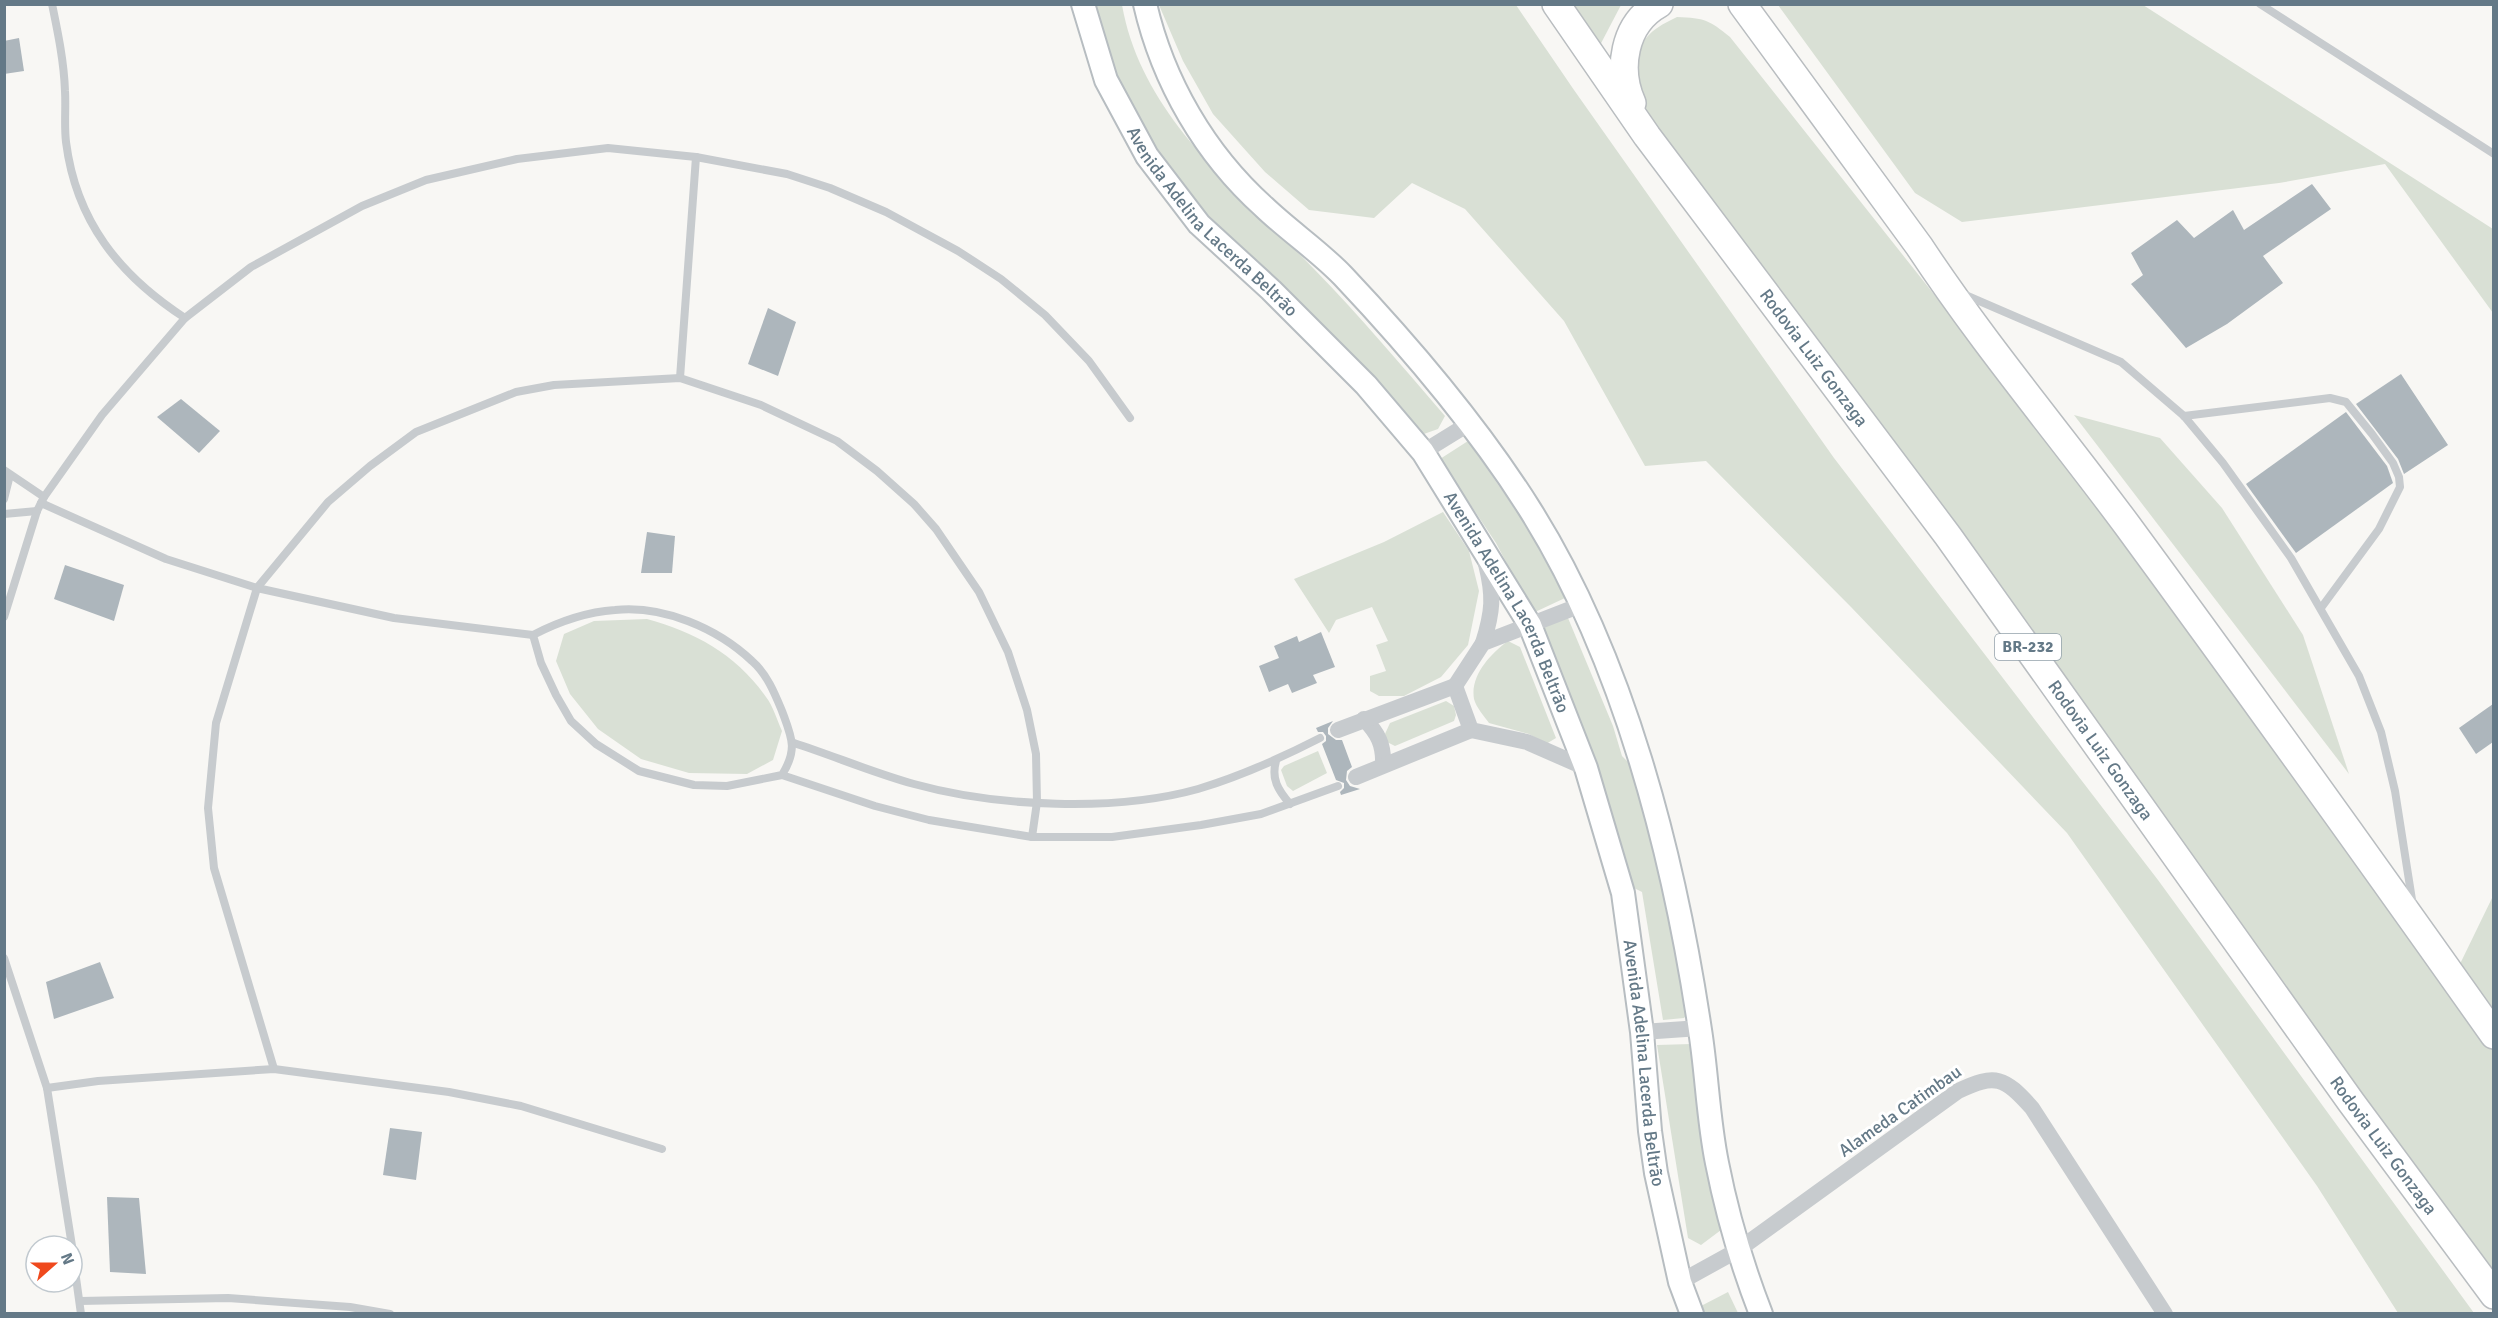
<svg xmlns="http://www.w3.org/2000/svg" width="2498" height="1318" viewBox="0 0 2498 1318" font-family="Signika,sans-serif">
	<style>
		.green { fill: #d9e0d5 }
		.building { fill: #adb6bc }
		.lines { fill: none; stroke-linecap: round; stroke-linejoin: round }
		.secondary-casing { stroke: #b7bdc1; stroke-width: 26 }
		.trunk-casing { stroke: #b9bdc0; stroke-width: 30 }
		.service { stroke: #c7cbce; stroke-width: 8 }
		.minor { stroke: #c7cbce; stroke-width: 16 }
		.secondary { stroke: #fff; stroke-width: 22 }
		.trunk { stroke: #fff; stroke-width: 27 }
		.labels { text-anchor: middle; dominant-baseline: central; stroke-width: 6; stroke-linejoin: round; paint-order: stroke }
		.shield { fill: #fff; stroke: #92a1ab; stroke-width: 1.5 }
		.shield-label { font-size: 16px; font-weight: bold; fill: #647987 }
		.street-label { font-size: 18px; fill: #647987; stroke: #fff }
	</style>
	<rect width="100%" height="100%" fill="#f8f7f4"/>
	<g class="green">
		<path d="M1092,5H1122C1142,118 1239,191 1314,269C1360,316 1402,366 1445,416L1438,429L1421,435L1213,226L1154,157L1112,78Z"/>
		<polygon points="1159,5 1516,5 1574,90 1834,458 2158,880 2474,1313 2398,1313 2317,1186 2067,833 1851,607 1706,461 1645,466 1564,321 1465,209 1412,183 1374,218 1309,210 1265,172 1213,114 1183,61"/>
		<polygon points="1567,5 1621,5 1598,49"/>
		<polygon points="1778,5 2143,5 2493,229 2493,313 2385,164 2279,183 1962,222 1915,193"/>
		<path d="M1677,17C1705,18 1709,20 1730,37L2250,693L2459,966L2493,896V1008L2463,972L2493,1022V1295L1642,111L1630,67C1645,37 1646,32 1677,17Z"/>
		<polygon points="2074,415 2160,438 2222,508 2303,635 2349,774"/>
		<polygon points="1468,441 1528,528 1565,598 1533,613 1496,543 1440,459"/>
		<polygon points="1443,512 1469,551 1479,591 1468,645 1441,677 1404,696 1379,696 1370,691 1370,676 1386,671 1376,645 1388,641 1372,607 1336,620 1329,633 1294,579 1384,542"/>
		<polygon points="1568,618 1613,726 1622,756 1636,770 1691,1010 1684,1018 1663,1020 1642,892 1632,887 1541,627"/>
		<path d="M647,619C695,632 737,655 766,697C773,706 777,720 782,731L773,760L747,774L689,773L641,759L598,729L570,694L556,661L564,634L594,621Z"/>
		<path d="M1508,641L1520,647L1556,738L1546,744L1529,734L1489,723C1484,716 1476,707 1474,699C1470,676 1490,654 1508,641Z"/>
		<polygon points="1446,701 1454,706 1456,715 1454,721 1395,746 1387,742 1385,734 1390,723"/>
		<polygon points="1318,751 1327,773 1293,791 1287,786 1281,770 1284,766"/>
		<polygon points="1691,1044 1703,1131 1721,1230 1701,1245 1688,1238 1657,1045"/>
		<polygon points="1728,1292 1738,1313 1704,1313 1701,1306"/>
	</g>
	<g class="building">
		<polygon points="19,38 24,71 4,74 4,41"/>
		<polygon points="2312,184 2331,209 2263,256 2283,283 2227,324 2186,348 2131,284 2143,275 2131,253 2177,220 2194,238 2233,210 2244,230"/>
		<polygon points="768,308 796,322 778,376 748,364"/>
		<polygon points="2401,374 2448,445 2404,474 2398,459 2356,404"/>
		<polygon points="181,399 220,431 199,453 157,417"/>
		<polygon points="2346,412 2387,466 2393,483 2296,553 2246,484"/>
		<polygon points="647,532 675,536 672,573 641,573"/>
		<polygon points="65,565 124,585 114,621 54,599"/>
		<polygon points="1321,632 1335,667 1313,675 1317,683 1292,693 1288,684 1269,692 1259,666 1279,658 1274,646 1297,636 1299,642"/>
		<polygon points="2493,704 2493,742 2476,754 2459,728"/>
		<polygon points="1333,721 1328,728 1328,734 1336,740 1342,740 1352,767 1347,771 1346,780 1350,786 1360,789 1341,795 1340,792 1344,788 1344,783 1336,780 1322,744 1326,741 1326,736 1323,732 1318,732 1316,728"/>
		<polygon points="100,962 114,998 54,1019 46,982"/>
		<polygon points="390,1128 422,1132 416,1180 383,1175"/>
		<polygon points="107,1197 139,1198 146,1274 110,1272"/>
	</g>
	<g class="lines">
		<defs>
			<g id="secondary">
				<path id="s1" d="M1083,4L1106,80L1147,156L1199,224L1271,290L1366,385L1423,452L1530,625L1586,768L1623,893L1642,1032L1650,1131L1656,1173L1680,1282L1692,1314"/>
				<path d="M1145,4C1163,82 1205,154 1264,207C1289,231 1319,251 1343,276C1411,348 1476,424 1529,508C1624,658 1674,856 1700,1030C1707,1074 1708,1119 1717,1163C1727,1214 1742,1265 1761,1314"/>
			</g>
			<g id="trunk">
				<path id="s2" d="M1556,4L1647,136L1948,536L2351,1102L2494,1295"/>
				<path d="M1742,4L1919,246C1983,343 2058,432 2127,525C2251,694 2373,864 2494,1035"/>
				<path d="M1632,103C1617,70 1623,24 1659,4"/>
			</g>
		</defs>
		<use href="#secondary" class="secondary-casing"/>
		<use href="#trunk" class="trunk-casing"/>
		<g class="service">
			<path d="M52,4C58,33 64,62 65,91C66,108 64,125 66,142C76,221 119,275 185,318"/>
			<polyline points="2260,4 2494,154"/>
			<polyline points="1963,294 2121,362 2184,416 2223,463 2291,558 2359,676 2381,732 2395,791 2413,906"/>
			<polyline points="680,378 696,157"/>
			<polyline points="2184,416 2330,398 2346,402 2372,434 2393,463 2399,477 2400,487 2379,529 2321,608"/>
			<polyline points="4,470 44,497"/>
			<polyline points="4,499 10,475"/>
			<polyline points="41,503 166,559 257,588 394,618 533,635"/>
			<polyline points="4,514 37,511"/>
			<polyline points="4,617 37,511 44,497 102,415 185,318 251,267 362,206 426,180 517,159 608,148 696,157 787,174 830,188 886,212 958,251 1001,279 1045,315 1089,361 1130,418"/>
			<path d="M794,743C834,756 874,773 914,784C997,807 1116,812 1198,789C1241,776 1281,758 1320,738"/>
			<path d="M1276,761C1271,779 1278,790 1290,804"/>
			<path d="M782,775C798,749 792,738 782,711C775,694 767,674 752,661C717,628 663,605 615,610C586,612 558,622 533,635L541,663L556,695L571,721L596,744L639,771L694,785L727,786L782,775L875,806L929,820L1032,837H1112L1201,825L1261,814L1338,786"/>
			<polyline points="4,958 47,1088 72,1246"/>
			<polyline points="274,1069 214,868 208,808 216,723 257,588 328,502 370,466 416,432 516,392 554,385 680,378 761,405 837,441 877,471 914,504 936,529 979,592 1008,652 1027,710 1036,754 1037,802 1032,837"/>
			<polyline points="47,1088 98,1081 274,1069 449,1092 521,1106 662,1149"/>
			<polyline points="72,1249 81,1314"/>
			<polyline points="80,1301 228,1298 350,1307 390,1314"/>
		</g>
		<g class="minor">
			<polyline points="1423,452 1470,423"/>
			<polyline points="1581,605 1483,643 1455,686 1471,730 1527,742 1586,768"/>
			<path d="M1483,643C1493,611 1494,596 1486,564"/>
			<path d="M1364,719C1378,733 1384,745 1383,765"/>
			<polyline points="1338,730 1455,686"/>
			<polyline points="1356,777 1471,730"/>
			<polyline points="1642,1032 1700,1028"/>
			<path d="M1680,1282L1738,1250L1958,1091C1996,1073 2004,1077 2032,1108L2165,1314"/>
		</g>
		<use href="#secondary" class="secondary"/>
		<use href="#trunk" class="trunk"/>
	</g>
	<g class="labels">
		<rect class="shield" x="1995" y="634" width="66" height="26" rx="4.5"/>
		<g class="shield-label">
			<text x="2028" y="647">BR-232</text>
		</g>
		<g class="street-label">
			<text stroke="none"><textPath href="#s1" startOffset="258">Avenida Adelina Lacerda Beltrão</textPath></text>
			<text stroke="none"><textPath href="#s2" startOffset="438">Rodovia Luiz Gonzaga</textPath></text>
			<text stroke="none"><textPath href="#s1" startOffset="744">Avenida Adelina Lacerda Beltrão</textPath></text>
			<text stroke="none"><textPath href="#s2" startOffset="924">Rodovia Luiz Gonzaga</textPath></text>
			<text stroke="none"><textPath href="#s1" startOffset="1230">Avenida Adelina Lacerda Beltrão</textPath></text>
			<text transform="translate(1900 1111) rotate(-35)">Alameda Catimbau</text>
			<text stroke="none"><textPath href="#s2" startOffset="1410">Rodovia Luiz Gonzaga</textPath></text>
		</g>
	</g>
	<rect width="2498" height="1318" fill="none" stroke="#647987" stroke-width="12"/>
	<g transform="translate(54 1264) rotate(69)"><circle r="28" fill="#ffffff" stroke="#c1c9cf" stroke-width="1.5"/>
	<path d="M0-4.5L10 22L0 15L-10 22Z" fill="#ef491d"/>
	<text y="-9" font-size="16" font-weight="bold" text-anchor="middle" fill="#647987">N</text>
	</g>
</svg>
